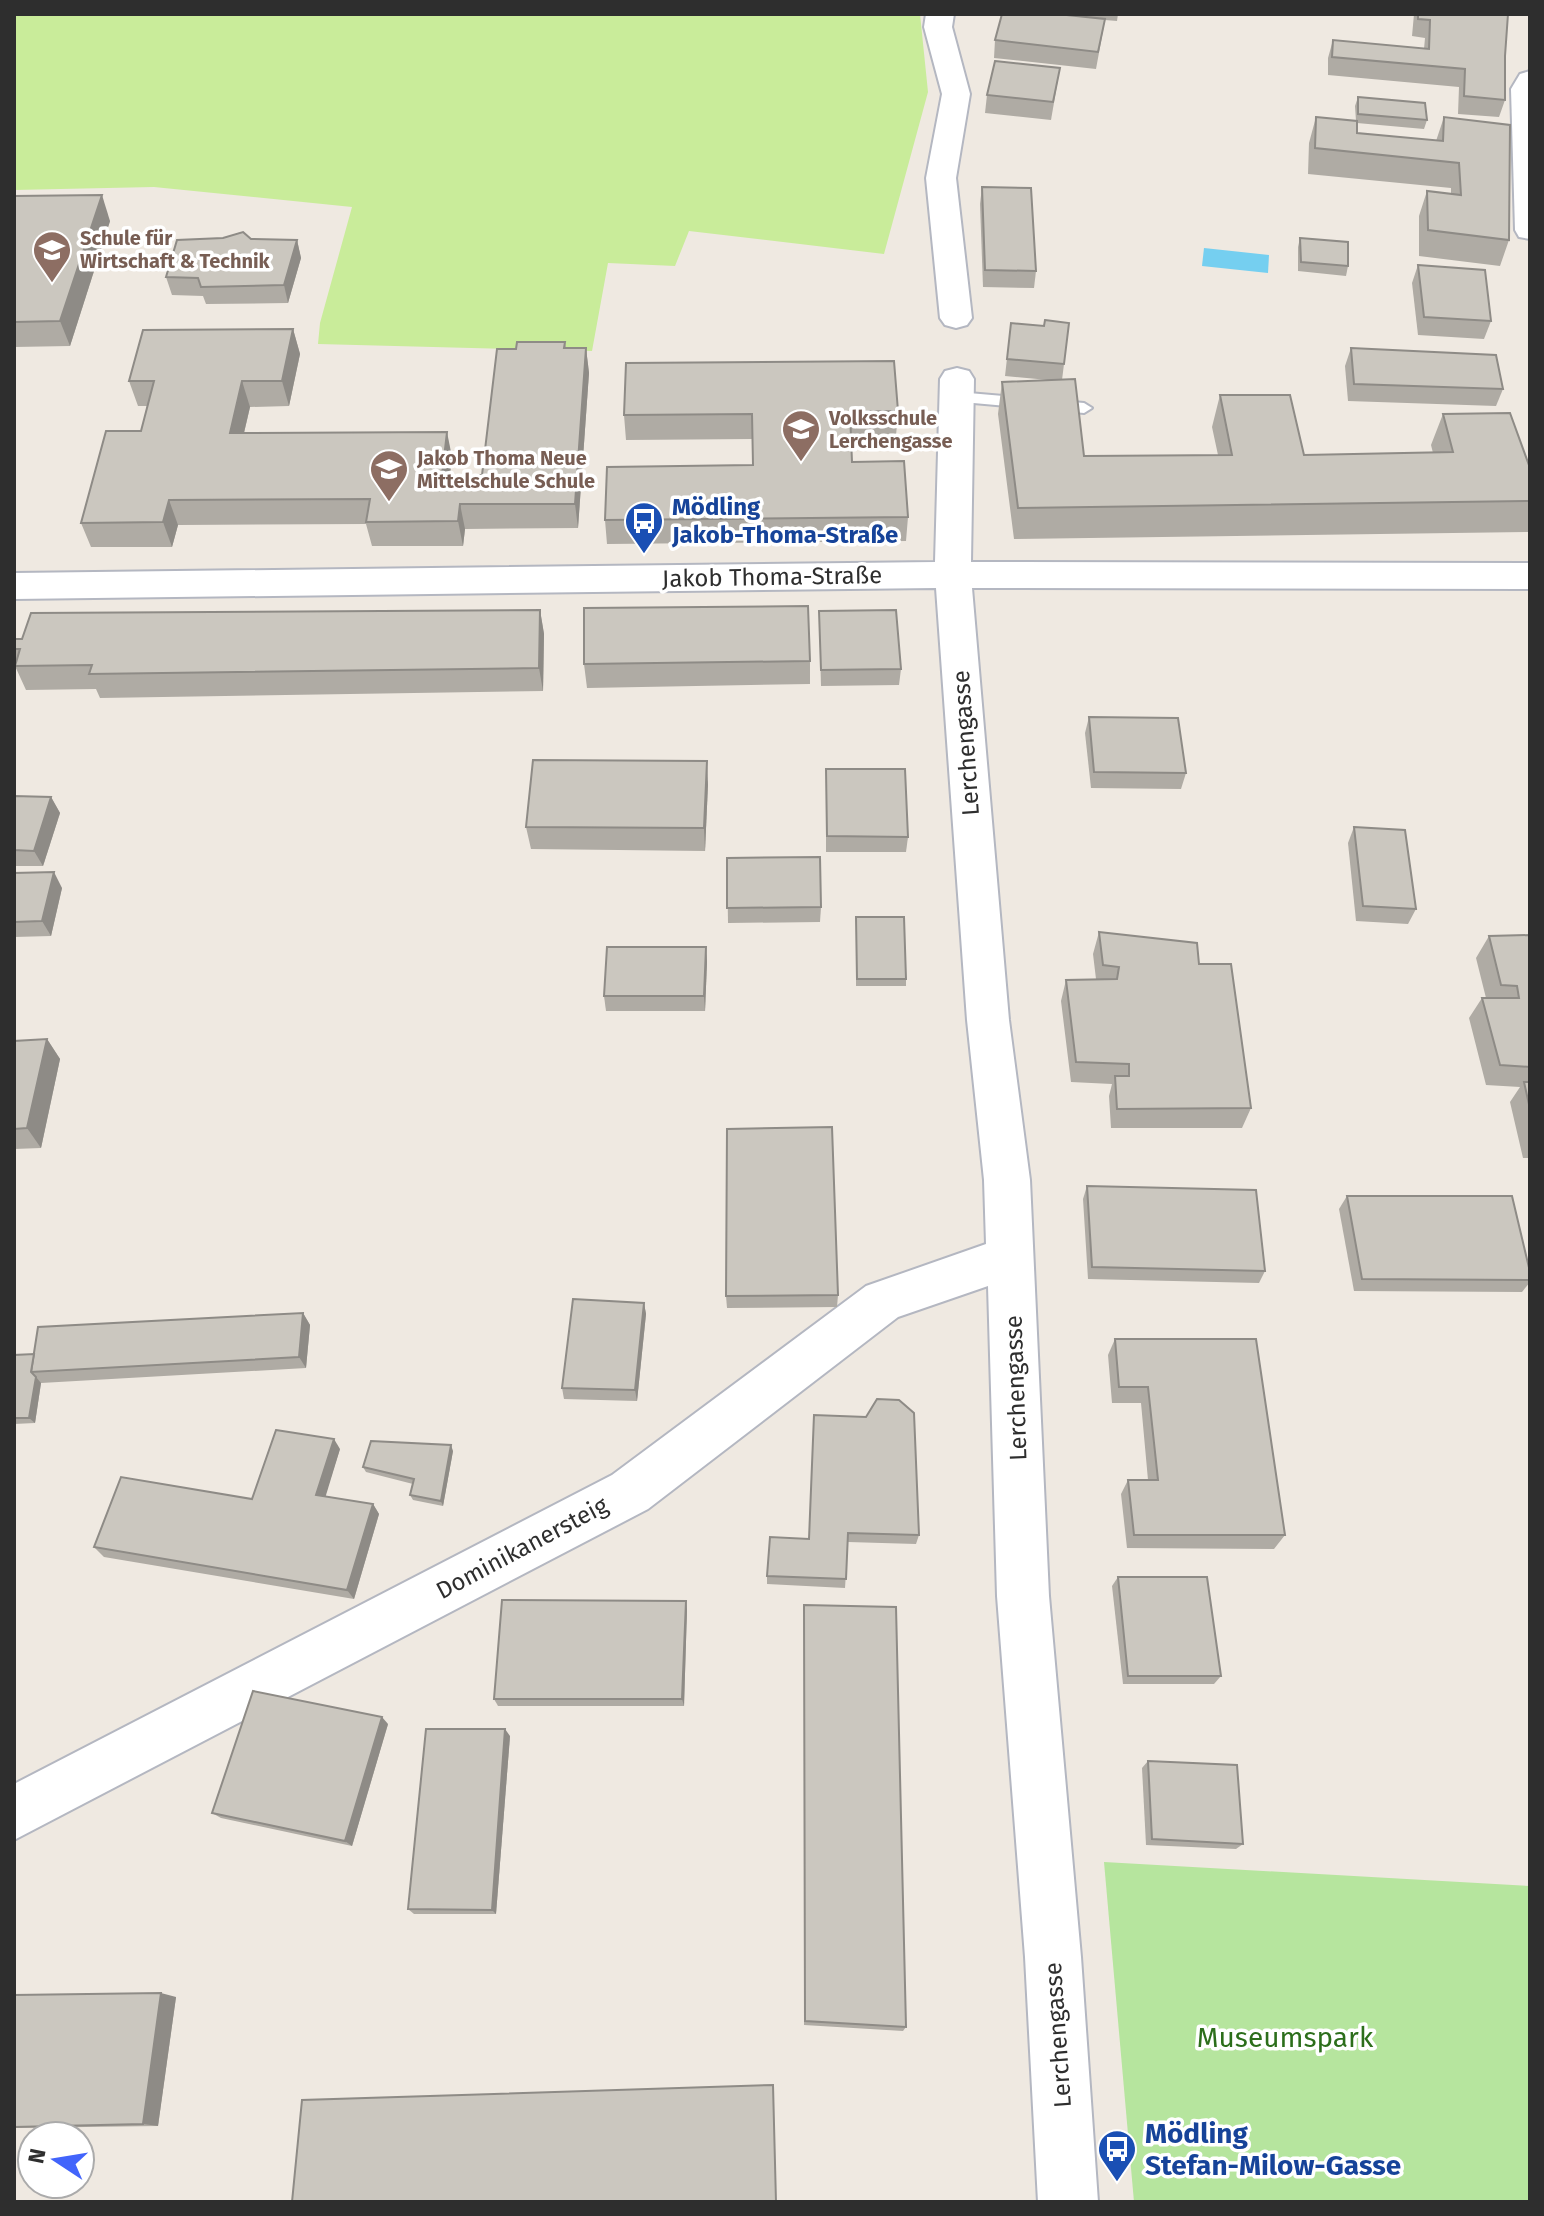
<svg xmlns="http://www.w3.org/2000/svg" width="1544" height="2216" viewBox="0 0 1544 2216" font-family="'Fira Sans',sans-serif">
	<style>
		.green { fill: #b6e59e }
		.pitch { fill: #c9ec9a }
		.water { fill: #75cff0 }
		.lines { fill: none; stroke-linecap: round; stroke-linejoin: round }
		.lane-casing { stroke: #b4b7c1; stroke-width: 4 }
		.street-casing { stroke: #b4b7c1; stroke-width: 4 }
		.lane { fill: #fff; fill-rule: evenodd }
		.street { fill: #fff; fill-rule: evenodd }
		.wall { fill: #afaba4 }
		.shaded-wall { fill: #8e8b86 }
		.building { fill: #cbc7bf; stroke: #8e8b86; stroke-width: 2 }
		.labels { text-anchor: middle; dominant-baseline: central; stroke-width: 7; stroke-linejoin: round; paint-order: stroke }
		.far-education-label { font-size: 20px; font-weight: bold; fill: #785e54; stroke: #fff; text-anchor: start }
		.transit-label { font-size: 24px; font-weight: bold; fill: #164399; stroke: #fff; text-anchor: start }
		.street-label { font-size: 24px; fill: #2e2e2e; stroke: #fff }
		.near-park-label { font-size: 28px; fill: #2c6e1b; stroke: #fff }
		.near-transit-label { font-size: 28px; font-weight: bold; fill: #164399; stroke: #fff; text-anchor: start }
	</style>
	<rect width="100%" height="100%" fill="#efe9e1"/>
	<polygon class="green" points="1104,1862 1530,1886 1530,2202 1134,2202"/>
	<polygon class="pitch" points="14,14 920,14 928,92 884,254 689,231 675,266 608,263 592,351 318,344 320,323 352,207 154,187 14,190"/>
	<polygon class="water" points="1204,248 1269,255 1268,273 1202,266"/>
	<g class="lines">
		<defs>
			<polygon id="lane" points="957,392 1084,403 1092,408 1084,413 951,401 949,397 951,393"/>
			<g id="street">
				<polygon points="926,14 954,14 952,27 970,94 956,178 972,318 967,325 956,328 945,325 940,318 926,178 942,94 924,27"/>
				<polygon points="1530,71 1530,239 1519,237 1515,230 1511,89 1520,74"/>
				<polygon points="957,368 969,371 974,379 971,562 1530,563 1530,589 972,588 1009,1020 1030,1180 1049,1596 1081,1957 1098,2202 1038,2202 1025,1957 997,1596 988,1286 898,1317 648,1509 14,1840 14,1784 612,1475 866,1286 986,1244 984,1180 967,1020 936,588 14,599 14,573 935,562 940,379 945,371"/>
			</g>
		</defs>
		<use href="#lane" class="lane-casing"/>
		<use href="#street" class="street-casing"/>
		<use href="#lane" class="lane"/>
		<use href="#street" class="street"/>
	</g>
	<g class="wall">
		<polygon points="1002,14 1118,14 1117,21 1105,20 1096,69 994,58 995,40"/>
		<polygon points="1414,14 1508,14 1505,56 1505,100 1499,117 1458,114 1459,87 1328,75 1328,58 1333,40 1424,49 1425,38 1412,36"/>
		<polygon points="1060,68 1051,120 985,113 987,95"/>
		<polygon points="1358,97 1427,120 1424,129 1357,123 1357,133 1436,141 1444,117 1509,240 1500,266 1419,256 1419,216 1427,191 1451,194 1451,188 1308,174 1309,143 1316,117 1356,121 1355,106"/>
		<polygon points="982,187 1036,271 1034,288 983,287 980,204"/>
		<polygon points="14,196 110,221 70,346 14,347"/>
		<polygon points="1300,238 1348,266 1346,276 1298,271 1298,247"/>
		<polygon points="251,239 297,240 301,258 288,303 206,304 203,296 172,295 166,277"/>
		<polygon points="1418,265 1491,321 1484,339 1418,335 1412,283"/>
		<polygon points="1011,323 1064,364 1062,380 1084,456 1218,455 1212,427 1220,395 1304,455 1433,453 1431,445 1443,414 1530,468 1530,527 1528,532 1014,539 998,414 1002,382 1048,380 1005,376"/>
		<polygon points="293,329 300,354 289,406 250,407 244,433 452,457 450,475 482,475 516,349 565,342 566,348 586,348 589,373 578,528 465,529 463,546 372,546 366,524 178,525 172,547 91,547 81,523 141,431 147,406 138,406 129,381"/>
		<polygon points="1351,348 1503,389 1496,406 1348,401 1345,366"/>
		<polygon points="898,411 896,436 851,437 852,462 908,517 906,541 607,544 605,520 753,465 752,439 626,440 624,415"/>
		<polygon points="540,610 544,634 543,691 100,698 96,689 26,690 15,666 16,661 14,657 14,639"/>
		<polygon points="819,611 901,669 899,685 821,686"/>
		<polygon points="810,661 810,684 587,688 584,664"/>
		<polygon points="1089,717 1186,773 1181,789 1091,788 1085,733"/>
		<polygon points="826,769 908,837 906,852 826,852"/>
		<polygon points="708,784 705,851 531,849 526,827"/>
		<polygon points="14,796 51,797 60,813 43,866 14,866"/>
		<polygon points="1354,827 1416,909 1408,924 1356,921 1348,843"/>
		<polygon points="727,858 821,907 820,922 728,923"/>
		<polygon points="14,873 62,888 51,936 14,937"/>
		<polygon points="856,917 906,979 906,986 856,986"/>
		<polygon points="1099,932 1199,964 1251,1108 1242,1128 1111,1128 1109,1096 1112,1084 1071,1082 1061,1001 1066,980 1096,979 1093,954"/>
		<polygon points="1530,935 1530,1158 1523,1158 1510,1102 1520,1087 1486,1085 1469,1018 1482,998 1486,998 1476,958 1489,936"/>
		<polygon points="706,947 707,962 705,1011 606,1011 604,996"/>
		<polygon points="47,1039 60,1059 41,1148 14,1149 14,1041"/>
		<polygon points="1087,1186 1265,1271 1259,1283 1088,1279 1083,1199"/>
		<polygon points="1347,1196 1530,1272 1530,1282 1522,1292 1354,1291 1339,1209"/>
		<polygon points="838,1295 837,1307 727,1308 726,1296"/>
		<polygon points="644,1303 646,1314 637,1401 564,1399 562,1388"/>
		<polygon points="303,1313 310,1325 306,1368 41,1383 35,1423 14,1424 14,1355 34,1354"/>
		<polygon points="1115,1339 1285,1535 1274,1549 1127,1548 1121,1494 1128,1480 1148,1480 1141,1403 1112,1403 1108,1355"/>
		<polygon points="814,1415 919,1535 916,1544 848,1542 845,1588 767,1584 767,1576 809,1539"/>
		<polygon points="340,1449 325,1496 373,1504 379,1514 354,1599 104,1557 94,1547 252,1499"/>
		<polygon points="453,1451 443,1506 413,1500 410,1495 413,1484 366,1472 363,1467"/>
		<polygon points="1118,1577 1221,1676 1214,1684 1123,1684 1112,1586"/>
		<polygon points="686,1601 687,1609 684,1706 498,1706 494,1699"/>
		<polygon points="804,1605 906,2027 903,2031 804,2025"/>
		<polygon points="388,1724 352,1846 221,1818 212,1813"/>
		<polygon points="510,1736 496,1914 414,1914 408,1909"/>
		<polygon points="1148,1761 1243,1844 1236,1849 1146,1845 1142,1768"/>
		<polygon points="14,1995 176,1997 158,2126 14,2128"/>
	</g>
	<g class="shaded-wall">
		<polygon points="102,195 110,221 70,346 60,321"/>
		<polygon points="297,240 301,258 288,303 284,285"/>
		<polygon points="293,329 300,354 289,406 282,381"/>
		<polygon points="586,348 589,373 578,528 575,504"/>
		<polygon points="242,381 250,407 238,458 230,433"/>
		<polygon points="447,432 452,457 447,500 442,475"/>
		<polygon points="169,500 178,525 172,547 163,522"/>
		<polygon points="460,504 465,529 463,546 458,521"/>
		<polygon points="540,610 544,634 543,691 539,668"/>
		<polygon points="707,761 708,784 705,851 704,828"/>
		<polygon points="51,797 60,813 43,866 34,851"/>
		<polygon points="54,872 62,888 51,936 42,921"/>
		<polygon points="706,947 707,962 705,1011 704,996"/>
		<polygon points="47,1039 60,1059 41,1148 27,1128"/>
		<polygon points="644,1303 646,1314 637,1401 635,1390"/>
		<polygon points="303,1313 310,1325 306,1368 299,1357"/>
		<polygon points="36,1377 41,1383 35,1423 29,1418"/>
		<polygon points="334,1439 340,1449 323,1505 316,1495"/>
		<polygon points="451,1445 453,1451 443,1506 441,1501"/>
		<polygon points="373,1504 379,1514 354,1599 347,1590"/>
		<polygon points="686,1601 687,1609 684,1706 682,1699"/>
		<polygon points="382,1717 388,1724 352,1846 345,1841"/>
		<polygon points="505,1729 510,1736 496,1914 492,1910"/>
		<polygon points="161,1993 176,1997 158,2126 143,2124"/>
	</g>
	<g class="building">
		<polygon points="1002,14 1057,14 1105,19 1098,52 995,40"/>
		<polygon points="1418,14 1508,14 1505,56 1505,100 1464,96 1465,69 1332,57 1333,40 1429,49 1430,20 1418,19"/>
		<polygon points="995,61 1060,68 1053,102 987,95"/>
		<polygon points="1358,97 1425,103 1427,120 1358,114"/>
		<polygon points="1316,117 1357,121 1357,133 1443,141 1444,117 1510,125 1509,240 1428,230 1427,191 1461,195 1459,163 1315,148"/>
		<polygon points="982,187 1031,188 1036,271 985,270"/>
		<polygon points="102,195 60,321 14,322 14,196"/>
		<polygon points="243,232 251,239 297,240 284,285 201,287 198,278 166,277 177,240 223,238"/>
		<polygon points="1300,238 1348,242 1348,266 1301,262"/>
		<polygon points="1418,265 1485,270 1491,321 1424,317"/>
		<polygon points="1045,320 1069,323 1064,364 1007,359 1011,323 1044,326"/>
		<polygon points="293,329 282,381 242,381 230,433 447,432 442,475 482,475 497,349 516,349 517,342 565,342 564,348 586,348 575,504 460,504 458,521 366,522 370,499 169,500 163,522 81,523 106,431 141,431 154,381 129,381 143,330"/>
		<polygon points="1351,348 1496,355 1503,389 1354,384"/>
		<polygon points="894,361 898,411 850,412 852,462 904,461 908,517 605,520 607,467 753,465 752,414 624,415 626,363"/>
		<polygon points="1075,379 1084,456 1232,455 1220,395 1290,395 1304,455 1453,452 1443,414 1510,413 1530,468 1530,501 1018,508 1002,382"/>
		<polygon points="808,606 810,661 584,664 584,608"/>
		<polygon points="540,610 539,668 89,674 92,665 15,666 20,649 14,649 14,639 22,639 31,613"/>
		<polygon points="896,610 901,669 821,670 819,611"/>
		<polygon points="1089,717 1178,718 1186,773 1094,772"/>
		<polygon points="533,760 707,761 704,828 526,827"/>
		<polygon points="826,769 905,769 908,837 827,836"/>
		<polygon points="14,796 51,797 34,851 14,850"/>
		<polygon points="1354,827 1405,830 1416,909 1363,906"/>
		<polygon points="820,857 821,907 727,908 727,858"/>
		<polygon points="54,872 42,921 14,922 14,873"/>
		<polygon points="856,917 904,917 906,979 857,979"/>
		<polygon points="1099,932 1197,943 1199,964 1231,964 1251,1108 1117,1109 1115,1076 1129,1076 1129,1064 1076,1062 1066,980 1117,979 1119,967 1103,965"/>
		<polygon points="1530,935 1530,1067 1500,1065 1482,998 1519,998 1517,986 1501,985 1489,936"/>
		<polygon points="607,947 706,947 704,996 604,996"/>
		<polygon points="47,1039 27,1128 14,1129 14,1041"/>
		<polygon points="1524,1082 1530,1082 1530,1109"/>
		<polygon points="832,1127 838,1295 726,1296 727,1129"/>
		<polygon points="1087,1186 1256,1190 1265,1271 1092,1267"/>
		<polygon points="1347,1196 1512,1196 1530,1272 1530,1280 1362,1279"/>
		<polygon points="573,1299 644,1303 635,1390 562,1388"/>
		<polygon points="303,1313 299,1357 31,1372 38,1327"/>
		<polygon points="1115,1339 1256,1339 1285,1535 1134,1535 1128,1480 1158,1480 1148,1387 1119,1387"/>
		<polygon points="34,1354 31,1372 36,1377 29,1418 14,1418 14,1355"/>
		<polygon points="877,1399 899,1400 914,1413 919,1535 848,1533 846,1579 767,1576 770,1537 809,1539 814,1415 866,1417"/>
		<polygon points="276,1430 334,1439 316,1495 373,1504 347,1590 94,1547 121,1477 252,1499"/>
		<polygon points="371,1441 451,1445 441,1501 410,1495 414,1479 363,1467"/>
		<polygon points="1118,1577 1207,1577 1221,1676 1128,1676"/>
		<polygon points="502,1600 686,1601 682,1699 494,1699"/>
		<polygon points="804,1605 896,1607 906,2027 805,2021"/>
		<polygon points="253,1691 382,1717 345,1841 212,1813"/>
		<polygon points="426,1729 505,1729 492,1910 408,1909"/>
		<polygon points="1148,1761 1237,1765 1243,1844 1152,1839"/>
		<polygon points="161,1993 143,2124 14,2127 14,1995"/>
		<polygon points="773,2085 776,2202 292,2202 302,2100"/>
	</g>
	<defs>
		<symbol id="school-pin" viewBox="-11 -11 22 30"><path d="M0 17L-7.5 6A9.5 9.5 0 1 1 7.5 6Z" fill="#8d6e63" stroke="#fff"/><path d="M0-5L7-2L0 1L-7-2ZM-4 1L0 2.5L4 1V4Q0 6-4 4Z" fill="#fff"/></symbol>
		<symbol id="bus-pin" viewBox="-11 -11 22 30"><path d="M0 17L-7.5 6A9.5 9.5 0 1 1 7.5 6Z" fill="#1a4fb4" stroke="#fff"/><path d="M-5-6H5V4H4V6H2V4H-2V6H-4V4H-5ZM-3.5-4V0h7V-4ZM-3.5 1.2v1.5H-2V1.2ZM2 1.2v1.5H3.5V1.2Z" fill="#fff"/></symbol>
	</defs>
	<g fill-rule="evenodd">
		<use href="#school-pin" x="30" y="228" width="44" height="60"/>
		<use href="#school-pin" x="779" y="407" width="44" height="60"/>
		<use href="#school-pin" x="367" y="447" width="44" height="60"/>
		<use href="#bus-pin" x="622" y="499" width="44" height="60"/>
		<use href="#bus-pin" x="1095" y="2127" width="44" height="60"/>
	</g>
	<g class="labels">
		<g class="far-education-label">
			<text x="80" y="238">Schule für<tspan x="80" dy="23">Wirtschaft &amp; Technik</tspan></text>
			<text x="829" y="418">Volksschule<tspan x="829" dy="23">Lerchengasse</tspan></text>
			<text x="417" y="458">Jakob Thoma Neue<tspan x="417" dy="23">Mittelschule Schule</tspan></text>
		</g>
		<g class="transit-label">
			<text x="672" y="507">Mödling<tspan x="672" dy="28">Jakob-Thoma-Straße</tspan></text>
		</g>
		<g class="street-label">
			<text transform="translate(772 577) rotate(-1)">Jakob Thoma-Straße</text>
			<text transform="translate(966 743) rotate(-94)">Lerchengasse</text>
			<text transform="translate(1016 1388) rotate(-92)">Lerchengasse</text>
			<text transform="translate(522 1548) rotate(-28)">Dominikanersteig</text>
			<text transform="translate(1058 2035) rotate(-94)">Lerchengasse</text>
		</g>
		<g class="near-park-label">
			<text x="1285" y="2037">Museumspark</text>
		</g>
		<g class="near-transit-label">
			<text x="1145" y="2133">Mödling<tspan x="1145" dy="32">Stefan-Milow-Gasse</tspan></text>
		</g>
	</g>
	<rect width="1544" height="2216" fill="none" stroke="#2e2e2e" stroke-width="32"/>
	<g transform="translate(56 2160) rotate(282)"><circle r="38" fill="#ffffff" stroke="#ababab" stroke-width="2"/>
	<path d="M0-6L14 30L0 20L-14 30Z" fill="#4264fb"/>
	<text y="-12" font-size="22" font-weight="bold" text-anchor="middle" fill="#2e2e2e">N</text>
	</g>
</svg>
